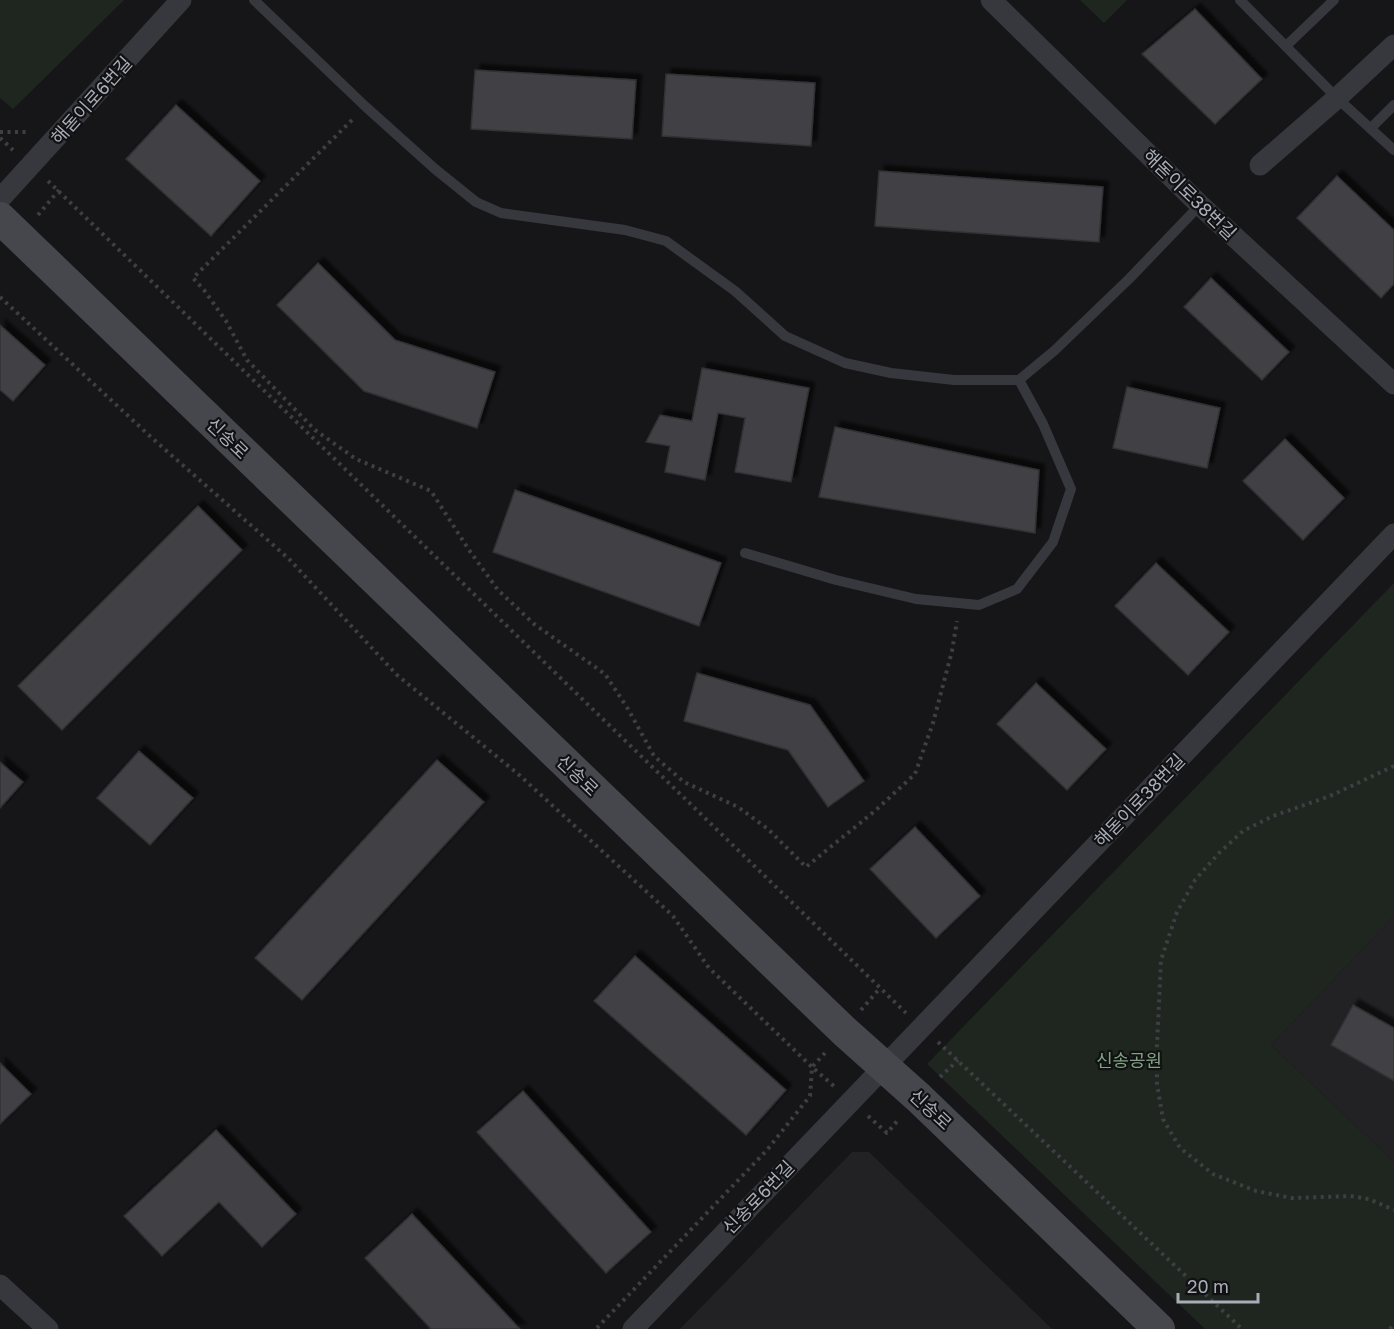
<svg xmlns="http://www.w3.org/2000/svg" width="1394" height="1329" viewBox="0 0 1394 1329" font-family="'Golos Text','Noto Sans KR',sans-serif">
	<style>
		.built { fill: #222225 }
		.green { fill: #1e261f }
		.building { fill: #404145; stroke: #303034; stroke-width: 1.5; filter: url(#shadow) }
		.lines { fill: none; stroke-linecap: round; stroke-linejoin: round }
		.path { stroke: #3d3f44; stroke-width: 4; stroke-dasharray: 3 4.5; stroke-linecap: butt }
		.lane { stroke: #37383d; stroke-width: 10 }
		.street { stroke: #37383d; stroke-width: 21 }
		.secondary { stroke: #45474d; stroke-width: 32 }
		.labels { text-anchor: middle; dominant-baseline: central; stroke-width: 4.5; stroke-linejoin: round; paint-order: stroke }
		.street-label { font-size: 18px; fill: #a8adb8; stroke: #111113 }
		.park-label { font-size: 18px; fill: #7fa381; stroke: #111113 }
	</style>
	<defs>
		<filter id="shadow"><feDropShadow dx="5.5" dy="-5.5" stdDeviation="1.5" flood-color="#0009"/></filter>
	</defs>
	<rect width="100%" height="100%" fill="#161618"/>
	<g class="built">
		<polygon points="1394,916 1394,1162 1271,1045"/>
		<polygon points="852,1152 869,1152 1052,1329 680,1329"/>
	</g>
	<g class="green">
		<polygon points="0,0 124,0 13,109 0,98"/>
		<polygon points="1080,0 1127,0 1104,23"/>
		<polygon points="1394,583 1394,916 1271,1045 1394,1162 1394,1329 1205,1329 927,1064"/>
	</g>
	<g class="building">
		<polygon points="1195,9 1262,79 1215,124 1142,54"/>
		<polygon points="475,70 636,80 632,139 471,129"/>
		<polygon points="666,74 815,83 811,146 662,136"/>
		<polygon points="176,105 260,181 211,236 126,159"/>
		<polygon points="879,171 1103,187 1099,242 875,226"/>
		<polygon points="1337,176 1394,230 1394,284 1381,298 1297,218"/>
		<polygon points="318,263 395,340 495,372 477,428 364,391 277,305"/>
		<polygon points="1211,278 1289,352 1262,380 1184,307"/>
		<polygon points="0,325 45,365 13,401 0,390"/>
		<polygon points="702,368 809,388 791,482 735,472 745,418 718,413 705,480 665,472 670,446 646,442 660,415 692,421"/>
		<polygon points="1127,387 1220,408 1207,468 1113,448"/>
		<polygon points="835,427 1039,470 1035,533 819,497"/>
		<polygon points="1285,439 1344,498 1303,540 1243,481"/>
		<polygon points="515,490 721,563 699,626 493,552"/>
		<polygon points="198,506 242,550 62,730 18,686"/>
		<polygon points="1156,563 1229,632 1188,675 1115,606"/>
		<polygon points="697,673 810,705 864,781 828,807 788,750 684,721"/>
		<polygon points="1036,683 1106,749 1067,790 997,724"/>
		<polygon points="139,751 193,798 150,845 97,798"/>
		<polygon points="437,760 484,802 302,1000 255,958"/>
		<polygon points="0,762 23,782 0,808"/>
		<polygon points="915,827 980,896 936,938 870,869"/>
		<polygon points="635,956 786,1090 746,1135 594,1001"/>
		<polygon points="1353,1005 1394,1028 1394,1081 1331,1045"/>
		<polygon points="0,1063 31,1094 0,1124"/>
		<polygon points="523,1091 651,1232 606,1273 477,1132"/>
		<polygon points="216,1130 296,1214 262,1247 219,1202 162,1256 124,1216"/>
		<polygon points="412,1214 520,1329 431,1329 365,1258"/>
	</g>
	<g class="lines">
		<g class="path">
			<polyline points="352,120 193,278 204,290 226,321 247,360 315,430 356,459 431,491 469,550 498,590 534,624 605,674 628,709 654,756 684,782 738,807 768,829 806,867 876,810 915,774 933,723 952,651 957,621"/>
			<polyline points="0,132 26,132"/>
			<polyline points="0,138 13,150"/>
			<polyline points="48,181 906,1013"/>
			<polyline points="38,215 59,190"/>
			<polyline points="0,297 152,438 288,558 397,675 517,773 673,916 709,968 812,1067 810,1096 767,1150 596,1329"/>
			<polyline points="1394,766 1330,796 1273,816 1243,831 1219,853 1195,880 1177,912 1161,960 1157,1045 1157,1084 1163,1119 1180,1148 1213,1174 1256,1191 1292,1198 1350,1196 1369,1199 1394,1210"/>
			<polyline points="861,1010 880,988"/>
			<polyline points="938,1042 1242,1329"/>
			<polyline points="825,1053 812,1067 835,1087"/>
			<polyline points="940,1077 958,1060"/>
			<polyline points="868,1116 887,1133 899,1119"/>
			<polyline points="1390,1329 1394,1324"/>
		</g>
		<g class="lane">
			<polyline points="254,0 366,107 435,169 476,202 501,213 625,230 666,241 735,291 785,336 845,363 891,373 954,380 1019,380 1054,351 1129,279 1200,205"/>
			<polyline points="1240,0 1337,98 1394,150"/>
			<polyline points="1286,46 1334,0"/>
			<polyline points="1371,128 1394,105"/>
			<polyline points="745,553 836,580 916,599 979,605 1017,589 1053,542 1071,489 1043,424 1019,380"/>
		</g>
		<g class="street">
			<polyline points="991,0 1200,205 1394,384"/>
			<polyline points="1260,165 1337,98 1394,45"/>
			<polyline points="0,199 181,0"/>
			<polyline points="0,1285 48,1329"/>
			<polyline points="633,1329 1394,534"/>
		</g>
		<polyline class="secondary" points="0,218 844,1031 919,1098 1159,1329"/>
	</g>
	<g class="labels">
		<g class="street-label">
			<text transform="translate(91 100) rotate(-48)">해돋이로6번길</text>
			<text transform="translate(1190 194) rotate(44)">해돋이로38번길</text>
			<text transform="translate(228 438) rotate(44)">신송로</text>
			<text transform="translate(578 775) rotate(44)">신송로</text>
			<text transform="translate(1139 800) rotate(-46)">해돋이로38번길</text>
			<text transform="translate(931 1109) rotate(43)">신송로</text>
			<text transform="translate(758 1197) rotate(-46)">신송로6번길</text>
		</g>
		<g class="park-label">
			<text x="1129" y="1060">신송공원</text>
		</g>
	</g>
	<path d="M1178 1293v9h80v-9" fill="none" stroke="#a8adb8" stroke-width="3"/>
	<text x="1187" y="1293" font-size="18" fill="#a8adb8" stroke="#111113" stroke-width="4.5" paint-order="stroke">20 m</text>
</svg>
